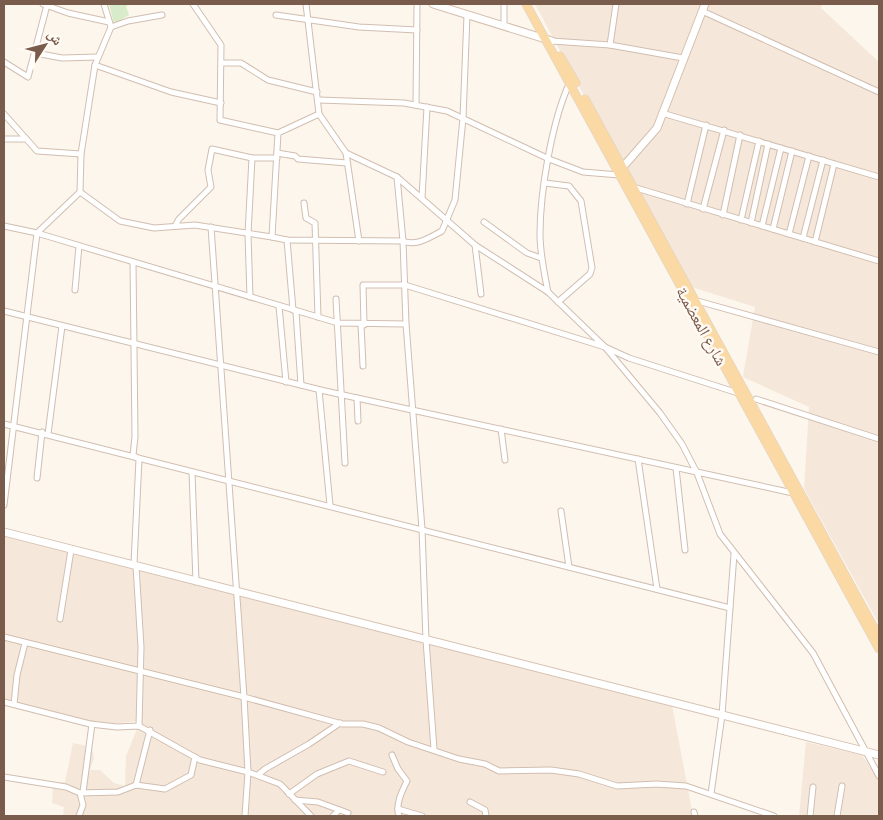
<svg xmlns="http://www.w3.org/2000/svg" width="883" height="820" viewBox="0 0 883 820" font-family="'Open Sans','Noto Naskh Arabic',sans-serif">
	<style>
		.residential { fill: #f5e8da }
		.green { fill: #d8ecc9 }
		.lines { fill: none; stroke-linecap: round; stroke-linejoin: round }
		.street-casing { stroke: #d1beb0; stroke-width: 7 }
		.secondary-casing { stroke: #d6c0b0; stroke-width: 9 }
		.primary-casing { stroke: #dad1cd; stroke-width: 9 }
		.street { stroke: #fff; stroke-width: 5 }
		.secondary { stroke: #fff; stroke-width: 7 }
		.primary { stroke: #fbd9a5; stroke-width: 8 }
		.labels { text-anchor: middle; dominant-baseline: central; stroke-width: 5; stroke-linejoin: round; paint-order: stroke }
		.street-label { font-size: 16px; fill: #7a5c4d; stroke: #fffaf3 }
	</style>
	<rect width="100%" height="100%" fill="#fdf6ec"/>
	<g class="residential">
		<polygon points="535,4 822,4 821,8 879,62 879,624 804,489 809,407 743,377 755,307 685,285"/>
		<polygon points="4,536 672,705 693,816 63,816 64,807 52,803 53,783 65,782 73,743 92,747 94,758 90,770 100,770 114,783 125,786 126,756 138,727 137,721 106,725 4,702"/>
		<polygon points="806,742 862,755 879,780 879,816 799,816"/>
	</g>
	<polygon class="green" points="109,4 131,4 126,6 129,15 114,24"/>
	<g class="lines">
		<defs>
			<g id="street">
				<polyline points="43,4 68,13 109,22"/>
				<polyline points="104,4 111,27 95,65 81,154 80,192 120,221 154,228 195,225 272,237 278,133 319,114 306,4"/>
				<polyline points="193,4 221,45 220,120 278,133"/>
				<polyline points="702,11 879,92"/>
				<polyline points="276,15 359,27 417,30"/>
				<polyline points="504,26 504,4"/>
				<polyline points="111,27 128,21 162,15"/>
				<polyline points="552,41 610,45 683,58"/>
				<polyline points="610,45 616,4"/>
				<polyline points="35,53 62,58 98,57"/>
				<polyline points="4,62 28,77 47,5"/>
				<polyline points="222,63 241,63 268,80 317,92"/>
				<polyline points="95,65 171,92 221,103"/>
				<polyline points="319,100 404,103 447,111 549,159 583,172 619,175"/>
				<polyline points="416,105 417,4"/>
				<polyline points="662,113 879,177"/>
				<polyline points="4,114 37,151 81,154"/>
				<polyline points="319,114 346,153 397,177 475,245 548,292 605,347 660,413 682,444 697,473 720,534 813,653 879,776"/>
				<polyline points="4,139 26,139"/>
				<polyline points="277,153 295,156 298,159 347,163"/>
				<polyline points="346,153 359,241"/>
				<polyline points="397,177 403,241 406,324 422,529 426,640 434,749"/>
				<polyline points="545,183 569,186 581,201 592,268 590,274 558,302"/>
				<polyline points="633,187 879,261"/>
				<polyline points="422,198 427,107"/>
				<polyline points="304,203 306,218 315,223 318,317"/>
				<polyline points="687,204 706,125"/>
				<polyline points="703,209 724,130"/>
				<polyline points="723,215 740,135"/>
				<polyline points="741,220 759,141"/>
				<polyline points="484,222 527,253 541,258"/>
				<polyline points="751,223 768,144"/>
				<polyline points="4,226 37,233 338,323 406,324"/>
				<polyline points="175,226 179,219 211,187 208,170 212,149 252,158 277,158"/>
				<polyline points="762,226 781,148"/>
				<polyline points="211,227 244,697 248,772 245,816"/>
				<polyline points="773,229 792,151"/>
				<polyline points="789,234 809,156"/>
				<path d="M272,237L287,240L403,241C416,247 430,237 442,231L455,200L463,118L467,15"/>
				<polyline points="803,238 823,160"/>
				<polyline points="287,240 293,310"/>
				<polyline points="815,242 834,164"/>
				<polyline points="475,245 481,294"/>
				<polyline points="133,262 135,437 133,455 139,459 134,564 136,566 141,647 139,726"/>
				<polyline points="75,290 79,246"/>
				<path d="M548,292C544,272 540,254 540,234C540,192 552,120 570,82"/>
				<polyline points="250,297 248,234 252,158"/>
				<polyline points="336,299 345,463"/>
				<polyline points="694,300 879,352"/>
				<polyline points="279,306 286,382"/>
				<polyline points="4,311 325,391 793,493"/>
				<polyline points="296,312 301,385"/>
				<polyline points="361,325 363,366"/>
				<polyline points="364,325 363,285 405,285 605,347 629,358 738,393"/>
				<polyline points="319,390 330,505"/>
				<polyline points="357,398 358,421"/>
				<polyline points="756,399 879,439"/>
				<polyline points="4,424 730,608"/>
				<polyline points="501,429 505,460"/>
				<polyline points="48,434 62,326"/>
				<polyline points="638,459 657,589"/>
				<polyline points="676,468 685,550"/>
				<polyline points="192,472 196,582"/>
				<polyline points="37,478 42,432"/>
				<polyline points="4,505 37,233 80,192"/>
				<polyline points="561,511 569,567"/>
				<polyline points="60,619 71,550"/>
				<polyline points="4,637 244,697 342,724 363,724 379,728 408,742 459,759 485,764 499,771 551,770 579,774 617,786 657,784 686,786 774,816"/>
				<polyline points="4,702 90,724 117,727 139,726 200,760 248,772 280,784 311,816"/>
				<polyline points="14,704 17,675 25,643"/>
				<path d="M392,755L398,769L407,781C402,791 395,805 399,816"/>
				<polyline points="258,775 265,769 309,744 340,723"/>
				<polyline points="4,777 66,787 80,793 118,792 136,785 165,789 191,775 195,757"/>
				<polyline points="136,785 150,730"/>
				<polyline points="83,792 92,724"/>
				<polyline points="289,794 317,774 349,761 383,772"/>
				<polyline points="711,794 722,715 734,554"/>
				<polyline points="295,800 318,802 348,813"/>
				<polyline points="470,802 485,810 486,816"/>
				<polyline points="398,809 422,816"/>
				<polyline points="694,812 695,816"/>
				<polyline points="79,816 83,805 80,793"/>
				<polyline points="333,816 339,810"/>
				<polyline points="810,816 813,787"/>
				<polyline points="837,816 842,786"/>
			</g>
			<g id="secondary">
				<polyline points="433,4 552,41"/>
				<polyline points="622,168 657,128 705,4"/>
				<polyline points="4,532 879,755"/>
			</g>
			<g id="primary">
				<polyline points="526,4 879,649"/>
				<polyline points="560,56 576,83"/>
				<polyline points="585,99 879,637"/>
			</g>
		</defs>
		<use href="#street" class="street-casing"/>
		<use href="#secondary" class="secondary-casing"/>
		<use href="#primary" class="primary-casing"/>
		<use href="#street" class="street"/>
		<use href="#secondary" class="secondary"/>
		<use href="#primary" class="primary"/>
	</g>
	<g class="labels">
		<g class="street-label">
			<text transform="translate(702 326) rotate(61)">شارع المعضمية</text>
		</g>
	</g>
	<rect width="883" height="820" fill="none" stroke="#7a5c4d" stroke-width="10"/>
	<g transform="translate(45 45) rotate(54)" stroke="#fffaf3" stroke-width="4" paint-order="stroke">
	<path d="M0-4L9 19L0 12L-9 19Z" fill="#7a5c4d"/>
	<text y="-8" font-size="14" font-weight="bold" text-anchor="middle" fill="#7a5c4d">ش</text>
	</g>
</svg>
